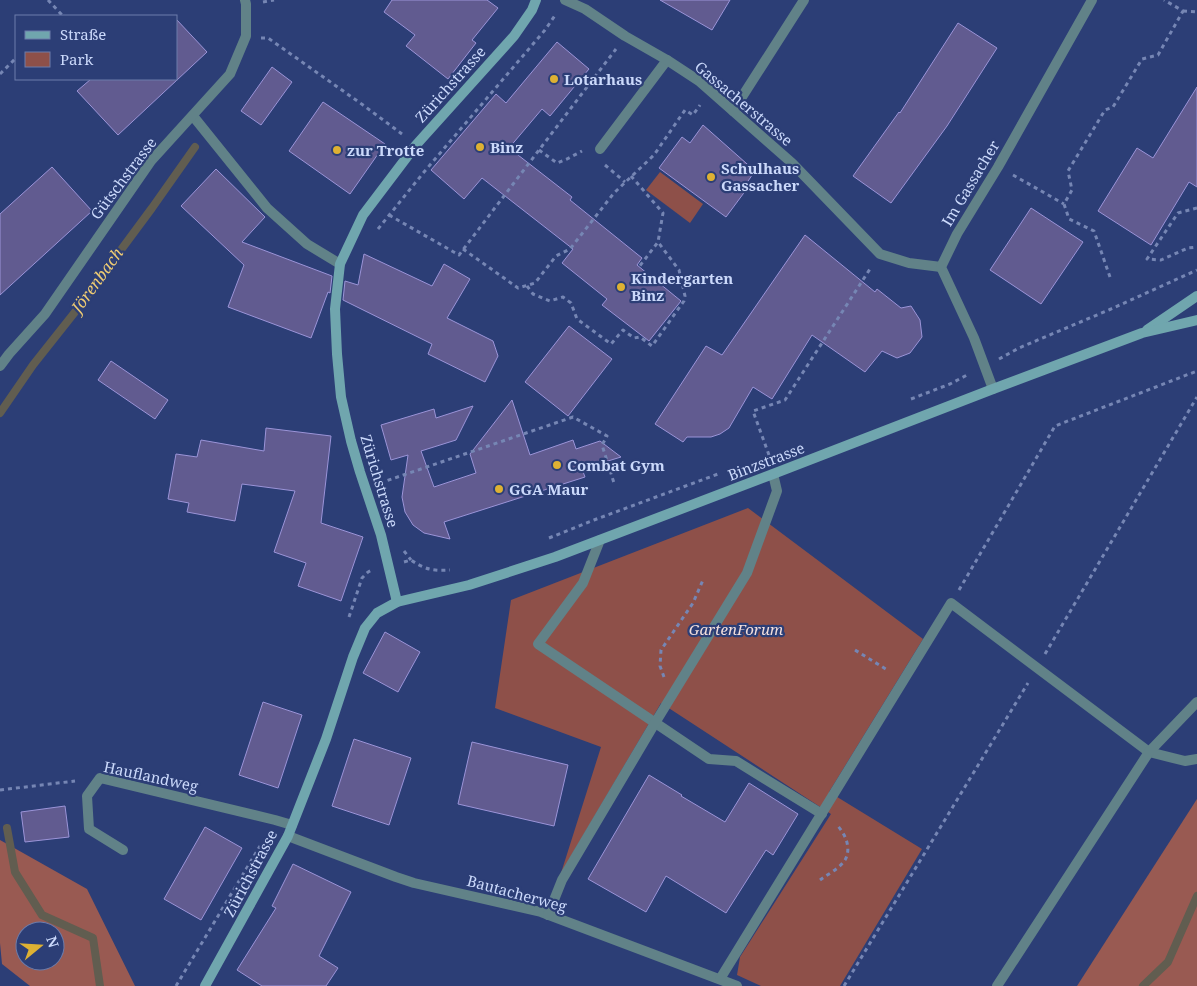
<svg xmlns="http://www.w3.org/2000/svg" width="1197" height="986" viewBox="0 0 1197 986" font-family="'Noto Serif',serif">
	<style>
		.green { fill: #8e5049 }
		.forest { fill: #995a52; fill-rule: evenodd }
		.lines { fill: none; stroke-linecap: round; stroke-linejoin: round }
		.stream { stroke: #615d50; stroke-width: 8 }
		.building { fill: #615b90; stroke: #9b94d8 }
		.path { stroke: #7686b4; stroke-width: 3; stroke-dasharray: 4 4; stroke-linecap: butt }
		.lane { stroke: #618288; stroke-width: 10 }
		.street { stroke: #618288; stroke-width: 10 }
		.secondary { stroke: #70a6ae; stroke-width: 10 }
		.poi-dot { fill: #deb133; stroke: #2c3e76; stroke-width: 2 }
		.labels { text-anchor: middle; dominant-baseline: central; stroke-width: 4.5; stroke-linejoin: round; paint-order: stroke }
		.poi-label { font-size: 15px; font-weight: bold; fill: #cbd9fb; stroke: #2c3e76; text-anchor: start }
		.street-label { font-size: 15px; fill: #cbd9fb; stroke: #2c3e76 }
		.park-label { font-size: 15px; font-style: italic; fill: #f2dedb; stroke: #2c3e76 }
		.water-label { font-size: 16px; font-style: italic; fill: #eecb73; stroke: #2c3e76 }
	</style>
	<rect width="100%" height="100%" fill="#2c3e76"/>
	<g class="green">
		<polygon points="660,172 703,204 690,223 646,190"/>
		<polygon points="748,508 923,639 829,792 922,849 840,986 761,986 737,975 740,957 831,814 661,703 561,873 601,747 495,708 511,600"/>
	</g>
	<g class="forest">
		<polygon points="1197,799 1197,986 1077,986"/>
		<path d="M0,840L87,889L135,986H30L2,964L0,943ZM25,931H55V961H25Z"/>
	</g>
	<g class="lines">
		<g class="stream">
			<polyline points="0,413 33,365 75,312 152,208 195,147"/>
			<polyline points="7,828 15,872 42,915 93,938 100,986"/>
			<polyline points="1143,986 1168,962 1197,896"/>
		</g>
	</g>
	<g class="building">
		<polygon points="392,0 487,0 498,8 472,40 476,43 448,79 406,46 415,35 384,12"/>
		<polygon points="660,0 730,0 712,30"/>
		<polygon points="176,19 207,52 118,135 77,91 91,79 176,79"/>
		<polygon points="958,23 997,48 947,126 891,203 853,176 899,112 900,113"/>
		<polygon points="557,42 589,69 550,116 542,109 509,148 572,197 570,200 642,258 637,265 681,301 649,341 602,305 607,299 562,263 573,249 482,178 464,199 431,170 496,94 506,103"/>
		<polygon points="272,67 292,82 261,125 241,111"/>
		<polygon points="1197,87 1197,187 1189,182 1151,245 1098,211 1137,148 1153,158"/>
		<polygon points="323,102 385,144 350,194 289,151"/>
		<polygon points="703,125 755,171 746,184 749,186 726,217 659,168 682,137 690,143"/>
		<polygon points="52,167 92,211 0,295 0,214"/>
		<polygon points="216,169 265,217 242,242 332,276 330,293 328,292 311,338 228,307 244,265 181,206"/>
		<polygon points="1031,208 1083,242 1041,304 990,270"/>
		<polygon points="805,235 875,292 877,289 901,308 911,306 920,320 922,337 910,353 897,358 882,351 865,372 812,335 772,399 753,387 729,428 720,434 711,437 687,437 683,442 655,424 706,346 722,355"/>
		<polygon points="364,254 432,286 444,264 470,279 447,318 493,341 498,356 485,382 428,354 432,344 343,300 345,281 358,285"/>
		<polygon points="569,326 612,359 568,416 525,382"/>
		<polygon points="111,361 168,400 155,419 98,380"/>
		<polygon points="512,400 530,455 573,440 576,449 600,441 621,457 582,469 585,477 444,522 450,539 424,533 413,525 405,512 402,497 408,455 391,460 381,425 434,409 436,418 473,406 456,440 421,451 434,487 476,473 470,454"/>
		<polygon points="266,428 331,436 321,523 363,537 341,601 298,586 306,563 274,552 295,491 242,484 235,521 187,512 189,503 168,499 176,454 197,457 201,440 264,451"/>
		<polygon points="385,632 420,652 398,692 363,673"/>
		<polygon points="263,702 302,715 278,788 239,775"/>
		<polygon points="354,739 411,758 389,825 332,806"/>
		<polygon points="472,742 568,765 554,826 458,804"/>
		<polygon points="649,775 682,795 681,796 725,822 749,783 798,814 773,855 766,850 726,913 666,876 646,912 588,879"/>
		<polygon points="65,806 69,837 25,842 21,812"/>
		<polygon points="205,827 242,848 201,920 164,899"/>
		<polygon points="293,864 351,892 319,956 338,968 326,986 262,986 237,970 276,908 272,906"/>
	</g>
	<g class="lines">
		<g class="path">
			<polyline points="48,0 62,15 61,16"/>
			<polyline points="263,2 274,0"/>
			<polyline points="1183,11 1197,12"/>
			<polyline points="261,38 268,38 363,105 402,134"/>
			<polyline points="0,74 16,58"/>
			<polyline points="539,150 557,163 567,159 582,151"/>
			<polyline points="605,165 625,182"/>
			<polyline points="1013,175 1064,204"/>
			<polyline points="631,176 663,213 658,242 639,267"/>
			<polyline points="1197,208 1178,213 1147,259 1161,260 1188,248 1197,247"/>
			<polyline points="389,215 459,255 616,49"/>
			<polyline points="378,229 424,172 545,30 556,14"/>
			<polyline points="463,249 518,288 535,283 556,256 570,249 614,193 654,155 685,110 693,115 700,105"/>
			<polyline points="1110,277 1094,231 1069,219 1064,204 1072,190 1068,171 1105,110 1113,107 1142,59 1158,55 1183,11 1164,0"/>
			<polyline points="527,286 533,294 550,301 563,297 571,303 577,319 611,344 623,330 634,338 640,337 652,346 684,301 685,296 679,270 658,242"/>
			<polyline points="999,359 1019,348 1111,309 1197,270"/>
			<polyline points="911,399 950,384 969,374"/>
			<polyline points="769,455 753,411 785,400 870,269"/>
			<polyline points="380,483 573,417 607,436 602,445 614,483"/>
			<polyline points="549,538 594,520 718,474"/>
			<polyline points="404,551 411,560"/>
			<path d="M404,562L411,560C426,570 433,571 450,570"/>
			<polyline points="959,590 1055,426 1197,371"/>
			<polyline points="349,617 362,578 368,572 372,570"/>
			<polyline points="855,650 889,671"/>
			<polyline points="1045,654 1197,397"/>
			<polyline points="664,677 660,666 661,650 693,603 703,580"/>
			<polyline points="0,790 75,781"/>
			<path d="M820,880C828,874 839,869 845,860C852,848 845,833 836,824"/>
			<polyline points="176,986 260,846"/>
			<polyline points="844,986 1028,683"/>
		</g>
		<g class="lane">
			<polyline points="733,111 804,0"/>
			<polyline points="193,116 267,208 307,244 340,264"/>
			<polyline points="600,149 667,60"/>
			<polyline points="600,540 583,583 538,644 709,759 736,761 822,814"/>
			<polyline points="288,836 396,877 414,883 541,912 737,986"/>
			<polyline points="123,850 89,829 87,796 100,778 275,820 292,825"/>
			<polyline points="548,915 562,880 655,723 747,573 777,491 773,474"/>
			<polyline points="720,979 951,603 1149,752 1185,761 1197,759"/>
			<polyline points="997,986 1149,752 1197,702"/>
		</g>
		<g class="street">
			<polyline points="565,0 585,9 625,36 667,60 699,81 792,163 880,254 909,263 941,267"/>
			<polyline points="0,366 9,354 45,314 151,161 230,74 246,36 246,4 245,0"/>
			<polyline points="993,389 974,338 941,267 957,234 998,167 1092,0"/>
		</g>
		<g class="secondary">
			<polyline points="1147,330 1197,296"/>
			<polyline points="397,602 381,535 360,472 351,441 341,397 337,354 335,309 340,264 363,215 416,145 514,36 532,10 536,0"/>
			<polyline points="205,986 288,836 326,739 353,657 365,628 377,613 397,602 469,585 555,557 773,474 993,389 1142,333 1197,320"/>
		</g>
	</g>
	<g class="poi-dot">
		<circle cx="554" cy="79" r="5"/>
		<circle cx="480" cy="147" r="5"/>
		<circle cx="337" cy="150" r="5"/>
		<circle cx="711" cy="177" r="5"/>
		<circle cx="621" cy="287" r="5"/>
		<circle cx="557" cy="465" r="5"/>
		<circle cx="499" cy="489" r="5"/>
	</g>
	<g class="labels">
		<g class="poi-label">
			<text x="564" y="79">Lotarhaus</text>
			<text x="490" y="147">Binz</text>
			<text x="347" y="150">zur Trotte</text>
			<text x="721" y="168">Schulhaus<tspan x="721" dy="17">Gassacher</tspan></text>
			<text x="631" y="278">Kindergarten<tspan x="631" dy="17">Binz</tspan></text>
			<text x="567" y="465">Combat Gym</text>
			<text x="509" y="489">GGA Maur</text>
		</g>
		<g class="street-label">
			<text transform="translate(450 84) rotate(-48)">Zürichstrasse</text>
			<text transform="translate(744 103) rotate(40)">Gassacherstrasse</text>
			<text transform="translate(123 178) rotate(-53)">Gütschstrasse</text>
			<text transform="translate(970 183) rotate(-59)">Im Gassacher</text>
			<text transform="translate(766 461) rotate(-21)">Binzstrasse</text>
			<text transform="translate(380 481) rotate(73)">Zürichstrasse</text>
			<text transform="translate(151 776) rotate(12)">Hauflandweg</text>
			<text transform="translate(250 873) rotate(-62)">Zürichstrasse</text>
			<text transform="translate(517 893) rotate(15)">Bautacherweg</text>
		</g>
		<g class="park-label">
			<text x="736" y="629">GartenForum</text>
		</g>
		<g class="water-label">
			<text transform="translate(97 280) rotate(-54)">Jörenbach</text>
		</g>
	</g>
	<rect x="15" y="15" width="162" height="65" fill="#2c3e76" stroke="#6c7cab"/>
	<rect x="25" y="31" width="25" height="8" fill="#70a6ae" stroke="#6c7cab"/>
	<text x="60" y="40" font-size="15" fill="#cbd9fb">Straße</text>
	<rect x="25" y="52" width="25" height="15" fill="#8e5049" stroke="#6c7cab"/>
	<text x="60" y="65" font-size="15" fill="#cbd9fb">Park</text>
	<g transform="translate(40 946) rotate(72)"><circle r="24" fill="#2c3e76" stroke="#6c7cab"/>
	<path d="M0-4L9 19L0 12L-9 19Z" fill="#deb133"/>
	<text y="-8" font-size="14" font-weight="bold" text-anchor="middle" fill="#cbd9fb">N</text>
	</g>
</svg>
